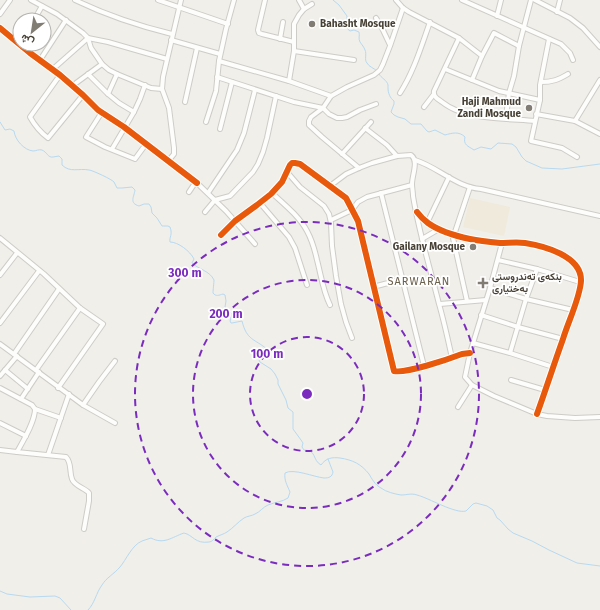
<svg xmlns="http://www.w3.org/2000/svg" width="600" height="610" viewBox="0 0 600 610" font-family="'Fira Sans',Vazirmatn,sans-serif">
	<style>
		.education { fill: #efeadb }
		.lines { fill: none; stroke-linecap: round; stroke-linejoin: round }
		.stream { stroke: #b7d9f1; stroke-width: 1 }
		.minor-casing { stroke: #ceccc7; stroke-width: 6 }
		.minor { stroke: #fdfdfc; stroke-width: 4 }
		.cycleway-casing { stroke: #fff; stroke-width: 8 }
		.cycleway { stroke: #e8590c; stroke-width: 6 }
		.ring { fill: none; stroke: #7b2cbf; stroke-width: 2; stroke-dasharray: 7 5 }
		.poi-dot { fill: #827d74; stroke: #fff; stroke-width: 1.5 }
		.labels { text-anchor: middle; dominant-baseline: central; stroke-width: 3.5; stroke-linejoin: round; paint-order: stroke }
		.poi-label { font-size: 10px; font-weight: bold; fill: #474035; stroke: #fff; text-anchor: start }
		.neighbourhood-label { font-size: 11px; letter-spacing: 1px; fill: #6a5f4b; stroke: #fff }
		.centre { fill: #7b2cbf; stroke: #fff; stroke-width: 2 }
		.ring-label { font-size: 12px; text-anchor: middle; font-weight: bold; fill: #7b2cbf; stroke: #fff; stroke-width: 3.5; stroke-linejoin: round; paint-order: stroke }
	</style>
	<rect width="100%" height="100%" fill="#f0efea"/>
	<polygon class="education" points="470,198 510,207 504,236 463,227"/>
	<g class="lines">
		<g class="stream">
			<path d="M333,0L339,5L347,16C347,22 344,27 350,31L354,30L359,32C360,36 358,38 360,42C362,45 364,47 365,50C367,54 364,60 367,63C369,67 374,68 377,71"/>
			<path d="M379,74C381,78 387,80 388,85C388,86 388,87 388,88C388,93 390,98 394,101V104L391,112L394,115L398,117L405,119L411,124H421L427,131L429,132L435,130L445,135C452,133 459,131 465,137C463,145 468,146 474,150L481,147L491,149L498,143L512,144L516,147L522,157L526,161L542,168L562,169L600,164"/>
			<path d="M0,122L5,130L10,129L14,131C15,140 24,150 33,151C36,151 39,149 42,150C47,152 48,158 53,157C55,157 57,156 59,156L62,159V165C70,173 79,168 89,170C92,170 113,180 114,182C115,184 116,186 117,188H122L132,187L135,190C134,197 129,203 139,206L144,204H149L151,207L152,213L157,218L162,226H168L170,227C173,235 169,237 170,242C178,242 190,251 194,259L192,263C198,269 210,271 214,280C214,282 213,290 213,293C216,297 219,295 223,294L225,295L226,301L225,307L232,314L230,321L231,323H232L242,321C247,341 254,338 268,350L269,354L267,356H261L260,357L259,360L260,362L271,369L275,374L278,380V384L286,400L288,408L293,412V429L301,440L303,443L302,447L304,450C317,450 312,460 321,465C326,458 332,457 340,458C353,460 361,464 369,474C372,479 375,485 381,488C386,492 395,494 401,495C407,495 411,493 417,495C429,498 455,514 466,511L473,504L476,503L487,506L493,510L497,518L500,520L508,529L513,533L532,541L549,550L577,563L600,566"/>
			<polyline points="0,591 7,594 30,597 55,596 60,598 71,610"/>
			<path d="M88,610C95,603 96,593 102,585C106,578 114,574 120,567C126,560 132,545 142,541C145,540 148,539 151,538C164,545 172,537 184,533C193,535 195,544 209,542C212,542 214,539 216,537C220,535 224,534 227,532C233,528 238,522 244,518C247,516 252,516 255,514C260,512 263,507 268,505C275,502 282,502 288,498L290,492C287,485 284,480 285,473C293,468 314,477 324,478C329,478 332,477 333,472L328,459"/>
		</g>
		<defs>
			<g id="minor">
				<polyline points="31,0 57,14 83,33 88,38 91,48 102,64 109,70 117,74 151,88 162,89"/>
				<path d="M75,0C106,15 139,26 172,34"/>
				<polyline points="158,0 228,24"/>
				<polyline points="265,0 258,30 259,33 262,34 294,42"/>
				<polyline points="299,0 304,9"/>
				<polyline points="396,0 403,8 409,12 459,38 482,56"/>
				<polyline points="462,0 561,44 570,53 573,60"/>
				<polyline points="535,0 570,18 583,28 600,47"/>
				<polyline points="557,12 560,0"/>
				<polyline points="0,14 10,0"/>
				<polyline points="497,16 501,0"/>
				<polyline points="376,18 381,26 390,45"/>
				<polyline points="34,20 42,6"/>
				<polyline points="0,28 30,53 60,75 83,95 98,110 124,127 197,183"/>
				<path d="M459,38L434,91C433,97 438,99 442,102C447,106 453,109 458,111C480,119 512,119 535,121"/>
				<polyline points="280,39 283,22"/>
				<polyline points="549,39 540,85 540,100 531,141 562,148 577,157"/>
				<polyline points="171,40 220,54"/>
				<polyline points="294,51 354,60"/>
				<polyline points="40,60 66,20"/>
				<polyline points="219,61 289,81 331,96"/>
				<polyline points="53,69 88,38 108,42 167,59"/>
				<polyline points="445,69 499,91 540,100"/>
				<polyline points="88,74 108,94 119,103 134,112"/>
				<path d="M60,75L30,117C35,126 40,132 48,138L83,95"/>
				<polyline points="217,77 294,102 323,108 329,114 337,118 342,118 347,117 360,110 376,104"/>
				<polyline points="472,80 482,56 494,33 519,46"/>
				<polyline points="289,81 294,51 294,24 299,15 304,9 312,4"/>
				<path d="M541,82C552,82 558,80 568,74"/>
				<polyline points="72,86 102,64"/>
				<path d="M400,93C414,71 421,47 430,22"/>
				<polyline points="108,94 117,74"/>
				<polyline points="185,102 197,48"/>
				<polyline points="424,107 434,94"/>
				<polyline points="507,109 509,93 514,76 519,46 531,0"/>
				<polyline points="102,112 86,137 105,147 135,159 146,144"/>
				<polyline points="536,114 575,121 600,134"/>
				<polyline points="575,121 600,80"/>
				<polyline points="206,122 216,91 219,61 226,29 234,0"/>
				<polyline points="365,128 387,145 397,156"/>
				<polyline points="220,129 232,82"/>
				<polyline points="112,149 134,112 140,99 145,85"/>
				<polyline points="342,154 371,122"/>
				<polyline points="169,160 174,154 174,148 169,108 162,89 163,77 181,0"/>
				<path d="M415,160C438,167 456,187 481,189L600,216"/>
				<polyline points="359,168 322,137 309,125 309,121 311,117 323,108 331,96 347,87 374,75 380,70 383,64 390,46 403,8"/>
				<polyline points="287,172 300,187 324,206 329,214 331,223 332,246 336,276 341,304 346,322 352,338"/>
				<path d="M330,186L346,174L359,168L372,163L397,156L411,155C419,161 412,175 412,184C412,188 413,192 413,196C419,233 430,268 439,304C444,321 448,340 452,358"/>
				<polyline points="189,192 195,183 197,183 226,211 255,244"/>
				<polyline points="208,193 237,150 244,133 255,90"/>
				<path d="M272,193C284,204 299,216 307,231C312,240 315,251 317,260C321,275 323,291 330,305"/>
				<polyline points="381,193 424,366"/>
				<polyline points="260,203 289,237 295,248 307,285"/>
				<polyline points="205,212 215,200 230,196 253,172 258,164 263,152 267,138 276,96"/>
				<path d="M417,212C420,216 424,220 428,223C439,231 456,236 470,239C480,241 490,242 500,243C508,243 517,242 525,243C544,246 582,256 581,281C580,298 568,322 563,339C554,364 546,389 537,414"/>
				<polyline points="331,220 352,210 358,202 367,197 412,185"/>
				<polyline points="427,223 449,177"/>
				<path d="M221,235L235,221L257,205L271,194L282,182L290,165L292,163H295L300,164L346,198L358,221L394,371C405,374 449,359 462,354L470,353"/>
				<polyline points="0,238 44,274 80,308 103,324 58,388"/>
				<polyline points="422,239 439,229"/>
				<polyline points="502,243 490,288 470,353 465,377 472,385 494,396 537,414 547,416 575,418 600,417"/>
				<polyline points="498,260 537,269 580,282"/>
				<polyline points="0,275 17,253"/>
				<polyline points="373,287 403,279"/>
				<polyline points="490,288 526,299 573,310"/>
				<polyline points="467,301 453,238 470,187"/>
				<polyline points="440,304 486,300"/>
				<polyline points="481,315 518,327 563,339"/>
				<polyline points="0,323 39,271"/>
				<polyline points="473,343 510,353 553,367"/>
				<polyline points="0,344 83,405 115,423"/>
				<polyline points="510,353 526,299 537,269"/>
				<polyline points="14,354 59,289"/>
				<polyline points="5,370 28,389"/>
				<polyline points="36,370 80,308"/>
				<polyline points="0,376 17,356"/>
				<polyline points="511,380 545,390"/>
				<path d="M0,388L32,405L35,409C35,422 23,441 17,452L66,457C72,463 69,471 72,479C74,486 85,488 89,493V501L84,529"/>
				<polyline points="21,399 39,372"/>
				<polyline points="83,405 99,382 115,361"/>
				<polyline points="458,407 472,385"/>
				<polyline points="35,409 61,418"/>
				<polyline points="0,423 26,436"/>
				<polyline points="0,450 17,452"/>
				<polyline points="48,455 69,394"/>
			</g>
		</defs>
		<use href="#minor" class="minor-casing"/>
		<use href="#minor" class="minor"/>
		<defs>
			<g id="cycleway">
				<polyline points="0,28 30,53 60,75 83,95 98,110 124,127 197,183"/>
				<path d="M417,212C420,216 424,220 428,223C439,231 456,236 470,239C480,241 490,242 500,243C508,243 517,242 525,243C544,246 582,256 581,281C580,298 568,322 563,339C554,364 546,389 537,414"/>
				<path d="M221,235L235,221L257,205L271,194L282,182L290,165L292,163H295L300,164L346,198L358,221L394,371C405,374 449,359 462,354L470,353"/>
			</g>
		</defs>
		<use href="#cycleway" class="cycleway-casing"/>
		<use href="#cycleway" class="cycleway"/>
	</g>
	<g class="ring">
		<circle cx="307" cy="394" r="57"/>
		<circle cx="307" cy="394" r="114"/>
		<circle cx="307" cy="394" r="172"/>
	</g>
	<g class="poi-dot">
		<circle cx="312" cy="24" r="4"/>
		<circle cx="529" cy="108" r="4"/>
		<circle cx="473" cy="247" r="4"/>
		<path d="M481 277h4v4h4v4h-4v4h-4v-4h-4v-4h4z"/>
	</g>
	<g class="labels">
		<g class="poi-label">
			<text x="320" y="24">Bahasht Mosque</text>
			<text x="521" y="102" text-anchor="end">Haji Mahmud<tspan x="521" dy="12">Zandi Mosque</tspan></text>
			<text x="465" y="247" text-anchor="end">Gailany Mosque</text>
			<text x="492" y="277">بنکەی تەندروستی<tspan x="492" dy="12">بەختیاری</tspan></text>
		</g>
		<g class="neighbourhood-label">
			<text x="419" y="281">SARWARAN</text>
		</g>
	</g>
	<circle cx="307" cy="394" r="6" class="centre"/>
	<g class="ring-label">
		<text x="185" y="277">300 m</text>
		<text x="226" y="318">200 m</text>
		<text x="267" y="358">100 m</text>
	</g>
	<g transform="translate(32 32) rotate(210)"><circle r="19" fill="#ffffff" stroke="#b5b3ae"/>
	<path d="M0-3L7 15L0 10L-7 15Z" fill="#827d74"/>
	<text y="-6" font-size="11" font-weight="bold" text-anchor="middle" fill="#474035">ش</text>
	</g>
</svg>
